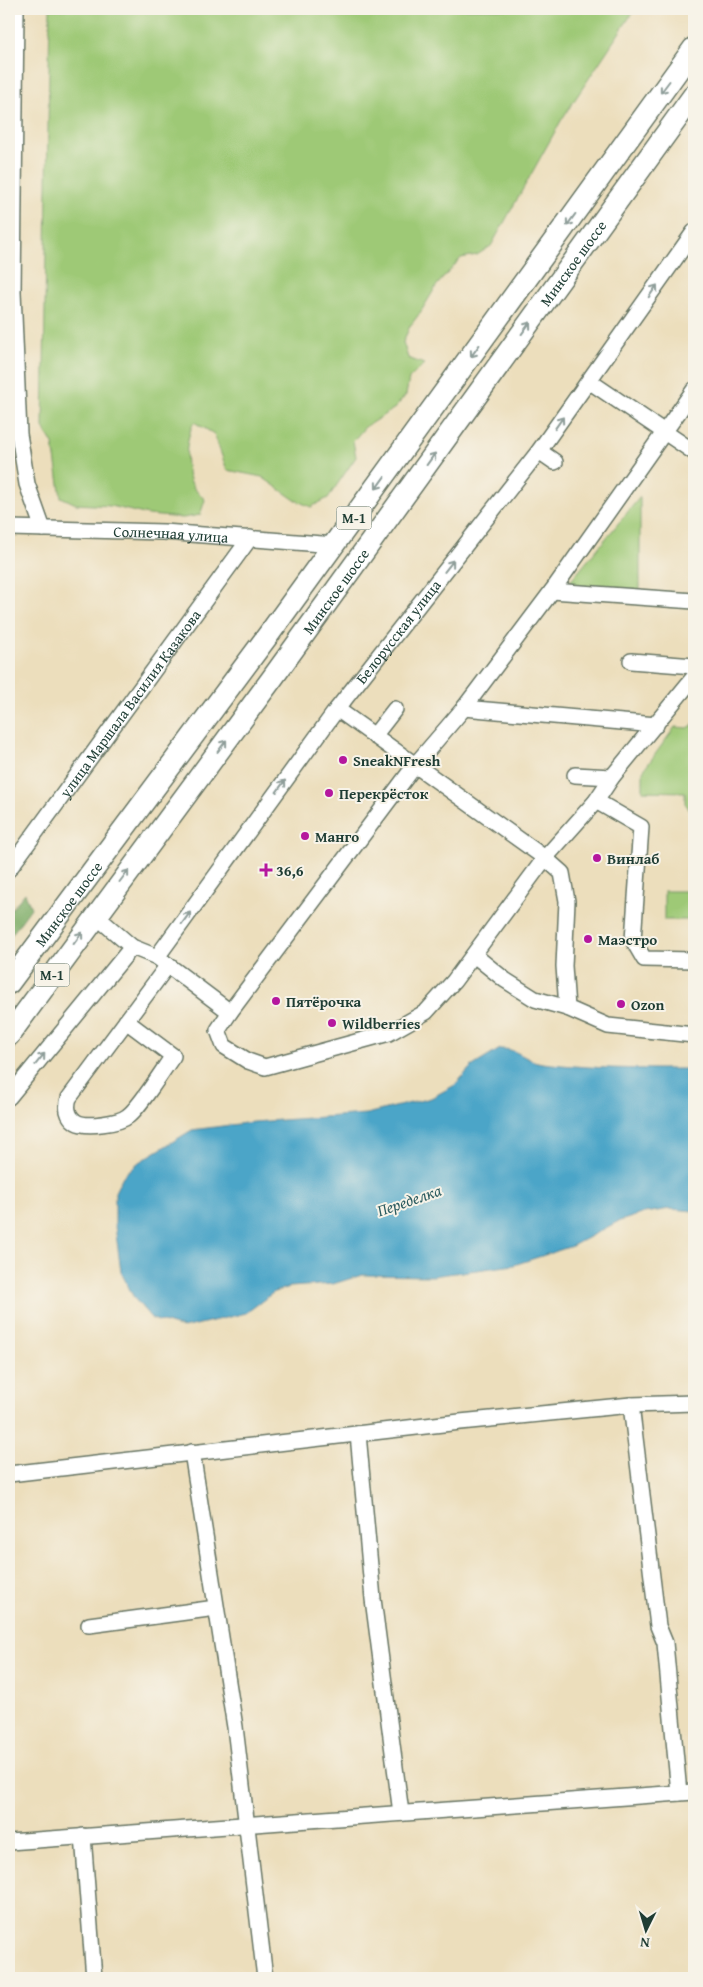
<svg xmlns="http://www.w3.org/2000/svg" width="703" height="1987" viewBox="0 0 703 1987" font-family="'Gentium Book Plus',serif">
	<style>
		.green { fill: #9ec976; stroke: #5e8355 }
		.forest { fill: #7ead67; stroke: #4e754e }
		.water { fill: #4ba5c8; stroke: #35717e }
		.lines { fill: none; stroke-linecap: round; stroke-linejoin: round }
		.minor-casing { stroke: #677564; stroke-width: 18 }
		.highway-casing { stroke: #677564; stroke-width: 24 }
		.minor { stroke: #fff; stroke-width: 15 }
		.highway { stroke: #fff; stroke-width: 21 }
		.oneway { stroke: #8f9e9a }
		.poi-dot { fill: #b5179e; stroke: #f7f3e8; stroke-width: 2 }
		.labels { text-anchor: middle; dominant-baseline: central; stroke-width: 4; stroke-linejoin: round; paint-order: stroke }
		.shield { fill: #f7f3e8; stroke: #60746a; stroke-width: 1 }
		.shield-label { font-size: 14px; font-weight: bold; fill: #1f3d34 }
		.street-label { font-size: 15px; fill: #1f3d34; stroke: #f7f3e8 }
		.poi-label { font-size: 15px; font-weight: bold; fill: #1f3d34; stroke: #f7f3e8; text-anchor: start }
		.water-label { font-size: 16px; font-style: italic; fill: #2c5c60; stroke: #f7f3e8 }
	</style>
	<rect width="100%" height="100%" fill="#f7f3e8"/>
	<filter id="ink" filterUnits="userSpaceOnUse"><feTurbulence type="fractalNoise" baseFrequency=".02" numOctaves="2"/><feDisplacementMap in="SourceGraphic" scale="10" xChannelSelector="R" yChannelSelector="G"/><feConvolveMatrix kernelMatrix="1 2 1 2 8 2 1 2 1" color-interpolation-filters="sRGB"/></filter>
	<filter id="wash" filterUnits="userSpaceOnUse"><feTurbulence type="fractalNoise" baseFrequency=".0096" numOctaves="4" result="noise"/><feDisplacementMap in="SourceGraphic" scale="20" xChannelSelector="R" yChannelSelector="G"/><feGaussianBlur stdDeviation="1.12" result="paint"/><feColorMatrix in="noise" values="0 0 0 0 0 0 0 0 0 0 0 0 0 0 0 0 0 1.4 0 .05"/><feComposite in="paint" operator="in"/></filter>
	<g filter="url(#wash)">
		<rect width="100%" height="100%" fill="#ecdebc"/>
		<g class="green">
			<path d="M50,9H635L562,119L491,246L477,255L461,258L437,285L420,313L410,326L403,342L408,358L424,364L409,379L406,395L395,408L365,427L353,441L356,457L328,498L311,507L295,500L262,477L227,470L214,434L194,422C185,439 183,470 194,488C197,492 202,496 205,500L200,515L183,518L148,515L111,506L76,504L61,497L53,444L43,427Z"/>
			<polygon points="640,497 640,593 565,588"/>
			<polygon points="694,724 694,810 689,809 685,803 685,792 643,791 643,771 675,727 688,728"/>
			<rect x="664" y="891" width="30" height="29"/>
		</g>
		<polygon class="forest" points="25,893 31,908 9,938 9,912"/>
		<path class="water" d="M500,1049C518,1048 523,1060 542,1063C593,1069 643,1069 694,1069V1211L670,1209L644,1213L617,1222L572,1246L514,1265L432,1276L362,1275L333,1284L290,1287L274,1292L246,1313L183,1328L152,1319L134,1298L121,1272L115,1226V1192L123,1176L139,1162L192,1130L253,1122L366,1114L431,1098L455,1085L471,1067Z"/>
	</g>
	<g filter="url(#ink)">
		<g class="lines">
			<defs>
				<g id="minor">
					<polyline points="16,9 13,292 19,434 27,484 43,529"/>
					<polyline points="589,381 694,452"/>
					<polyline points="694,390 552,591 464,708 416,764 230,1012 218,1030 224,1046 248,1061 265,1067 389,1033 426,1012 454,981 545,858 596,801 612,777 694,677"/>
					<polyline points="539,451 555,462"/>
					<path id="s1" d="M9,528L164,532L335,545"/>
					<polyline points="552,591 694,601"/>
					<polyline points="631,661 694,666"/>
					<polyline points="464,708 656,725"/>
					<polyline points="337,709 545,858 562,873 567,901 564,966 567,1008 608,1026 694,1035"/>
					<polyline points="374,736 395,709"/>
					<polyline points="575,775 612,777"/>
					<polyline points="596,801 641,827 633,940 644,959 694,960"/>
					<path id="s2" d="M9,869L250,538"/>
					<polyline points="95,915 132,947 157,957 230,1012"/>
					<polyline points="474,955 505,980 535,999 567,1008"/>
					<path id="s3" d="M157,957L337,709L539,451L694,232"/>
					<path d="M126,1021L173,1056C162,1071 141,1106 128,1116C120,1123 86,1128 76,1122C67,1116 66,1107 69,1098L168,965"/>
					<polyline points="9,1097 132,947"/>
					<polyline points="631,1405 658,1626 665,1643 679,1793"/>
					<polyline points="358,1434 373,1599 401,1813"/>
					<polyline points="192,1452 235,1727 265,1978"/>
					<polyline points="9,1474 460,1422 631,1405 694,1403"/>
					<polyline points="89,1625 216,1608"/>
					<polyline points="83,1836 94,1978"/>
					<polyline points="9,1842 694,1792"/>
				</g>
				<g id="highway">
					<path id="s4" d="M9,983L269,634L694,48"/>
					<path id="s5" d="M9,1035L271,680L694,95"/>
				</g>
			</defs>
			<use href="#minor" class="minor-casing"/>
			<use href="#highway" class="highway-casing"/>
			<use href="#minor" class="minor"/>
			<use href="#highway" class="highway"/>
		</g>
		<defs><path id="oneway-shaft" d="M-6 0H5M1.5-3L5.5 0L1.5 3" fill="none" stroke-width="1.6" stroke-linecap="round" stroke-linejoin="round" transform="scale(1.25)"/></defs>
		<g class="oneway">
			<use href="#oneway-shaft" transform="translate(665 87) rotate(127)"/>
			<use href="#oneway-shaft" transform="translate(571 220) rotate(126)"/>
			<use href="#oneway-shaft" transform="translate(653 291) rotate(-55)"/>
			<use href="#oneway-shaft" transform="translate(526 328) rotate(-54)"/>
			<use href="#oneway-shaft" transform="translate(475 351) rotate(126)"/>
			<use href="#oneway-shaft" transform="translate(559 423) rotate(-55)"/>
			<use href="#oneway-shaft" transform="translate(431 459) rotate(-54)"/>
			<use href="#oneway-shaft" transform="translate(380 483) rotate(126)"/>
			<use href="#oneway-shaft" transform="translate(449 566) rotate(-52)"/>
			<use href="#oneway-shaft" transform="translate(222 746) rotate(-53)"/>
			<use href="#oneway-shaft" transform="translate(281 786) rotate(-54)"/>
			<use href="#oneway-shaft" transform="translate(124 876) rotate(-53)"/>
			<use href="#oneway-shaft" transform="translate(186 918) rotate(-54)"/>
			<use href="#oneway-shaft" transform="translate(78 938) rotate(-54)"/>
			<use href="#oneway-shaft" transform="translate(40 1059) rotate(-51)"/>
		</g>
	</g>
	<g class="poi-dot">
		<circle cx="343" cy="760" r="5"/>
		<circle cx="329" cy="793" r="5"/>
		<circle cx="305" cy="836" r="5"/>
		<circle cx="597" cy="858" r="5"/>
		<path d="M263.5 862.5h5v5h5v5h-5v5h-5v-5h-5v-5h5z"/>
		<circle cx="588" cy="939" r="5"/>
		<circle cx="276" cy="1001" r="5"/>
		<circle cx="621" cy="1004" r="5"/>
		<circle cx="332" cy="1023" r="5"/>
	</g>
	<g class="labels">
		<g class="shield">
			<rect x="336.5" y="506.5" width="35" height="23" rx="4"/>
			<rect x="34.5" y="963.5" width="35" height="23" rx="4"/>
		</g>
		<g class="shield-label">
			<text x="354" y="518">М-1</text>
			<text x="52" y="975">М-1</text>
		</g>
		<g class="street-label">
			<text stroke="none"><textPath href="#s5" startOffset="956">Минское шоссе</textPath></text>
			<text stroke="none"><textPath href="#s1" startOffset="162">Солнечная улица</textPath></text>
			<text stroke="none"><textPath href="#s5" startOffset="551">Минское шоссе</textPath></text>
			<text stroke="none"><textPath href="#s3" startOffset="405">Белорусская улица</textPath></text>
			<text stroke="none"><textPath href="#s2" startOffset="205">улица Маршала Василия Казакова</textPath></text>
			<text stroke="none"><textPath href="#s4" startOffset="99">Минское шоссе</textPath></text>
		</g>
		<g class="poi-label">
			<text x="353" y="760">SneakNFresh</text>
			<text x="339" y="793">Перекрёсток</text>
			<text x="315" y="836">Манго</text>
			<text x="607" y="858">Винлаб</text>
			<text x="276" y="870">36,6</text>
			<text x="598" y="939">Маэстро</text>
			<text x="286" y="1001">Пятёрочка</text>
			<text x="631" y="1004">Ozon</text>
			<text x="342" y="1023">Wildberries</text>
		</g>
		<g class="water-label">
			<text transform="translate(409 1200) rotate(-19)">Переделка</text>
		</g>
	</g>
	<rect width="703" height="1987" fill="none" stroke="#f7f3e8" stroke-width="30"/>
	<g transform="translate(646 1930) rotate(185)" stroke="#f7f3e8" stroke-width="4" paint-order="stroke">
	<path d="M0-4L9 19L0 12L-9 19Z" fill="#1f3d34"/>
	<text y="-8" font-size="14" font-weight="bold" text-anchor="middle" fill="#1f3d34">N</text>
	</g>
</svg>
